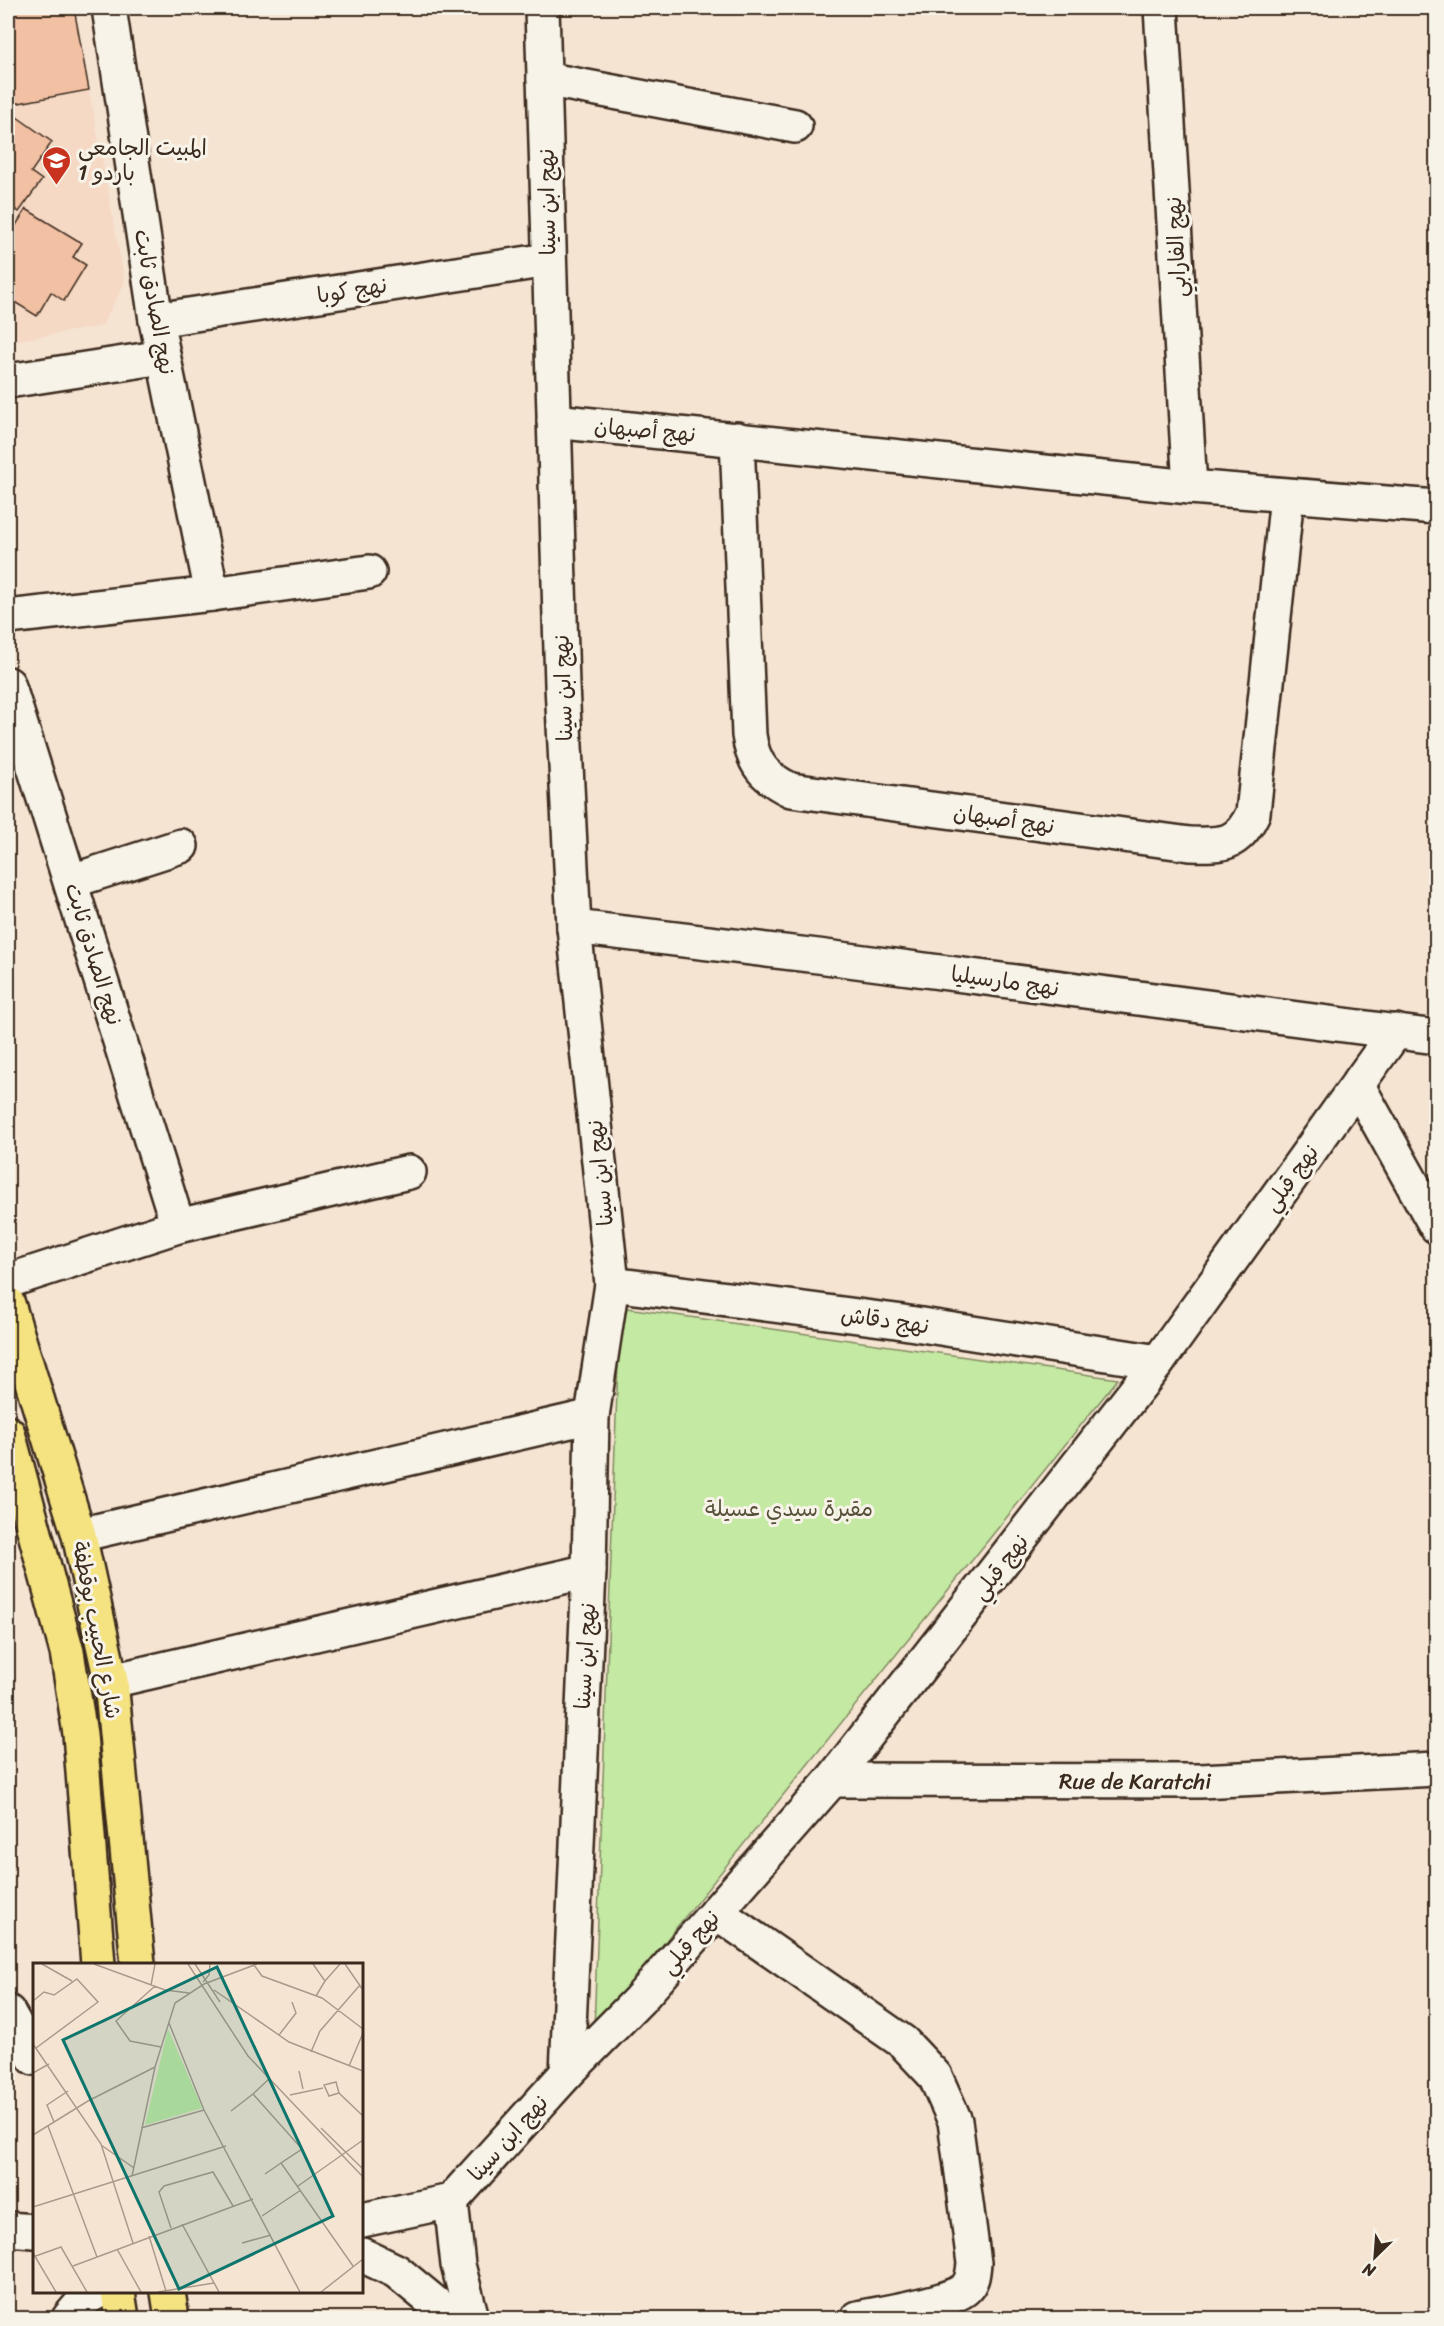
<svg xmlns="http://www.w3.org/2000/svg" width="1444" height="2326" viewBox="0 0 1444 2326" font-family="Sriracha,'Playpen Sans Arabic',sans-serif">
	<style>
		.built { fill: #f5d9c5 }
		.green { fill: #c4e9a3; stroke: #808a60; stroke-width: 1.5 }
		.building { fill: #f2c0a3; stroke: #3b2a1e; stroke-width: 1.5 }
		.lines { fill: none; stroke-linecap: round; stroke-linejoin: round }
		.minor-casing { stroke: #3b2a1e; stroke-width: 38 }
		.major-casing { stroke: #3b2a1e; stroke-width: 38 }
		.minor { stroke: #f7f3e8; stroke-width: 33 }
		.major { stroke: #f5e382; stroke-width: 33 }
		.labels { text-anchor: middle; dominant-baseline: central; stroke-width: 6; stroke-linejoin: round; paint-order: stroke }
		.poi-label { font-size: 22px; fill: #3b2a1e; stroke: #f7f3e8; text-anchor: start }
		.street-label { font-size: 22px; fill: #3b2a1e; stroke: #f7f3e8 }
		.park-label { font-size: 22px; fill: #565039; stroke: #f7f3e8 }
		.inset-road { fill: none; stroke: #ab9a8b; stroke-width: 1.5 }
		.view { fill: #0f766e; fill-opacity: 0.15; stroke: #0f766e; stroke-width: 3 }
		.inset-edge { fill: none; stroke: #3b2a1e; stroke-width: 3 }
	</style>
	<rect width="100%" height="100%" fill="#f6e4d3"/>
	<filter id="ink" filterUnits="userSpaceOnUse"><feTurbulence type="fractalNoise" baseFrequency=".0167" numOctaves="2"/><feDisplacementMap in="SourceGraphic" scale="12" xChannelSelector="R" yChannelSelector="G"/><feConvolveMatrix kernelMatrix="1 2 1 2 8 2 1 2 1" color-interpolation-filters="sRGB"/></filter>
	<g filter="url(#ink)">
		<polygon class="built" points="8,8 74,8 125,282 102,326 8,342"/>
		<polygon class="green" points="620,1307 1118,1379 594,2030"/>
		<g class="building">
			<polygon points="8,8 74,8 89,90 8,105"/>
			<polygon points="10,112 52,142 31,172 42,180 19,212 8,204"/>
			<polygon points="26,209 82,243 73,257 86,265 64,301 51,292 37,316 8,298 8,238"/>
		</g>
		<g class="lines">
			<defs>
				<g id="minor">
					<polyline points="542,8 562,685 574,927 612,1284 592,1416 589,1571 567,2073"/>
					<polyline points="1161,8 1190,487"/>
					<polyline points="544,79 795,126"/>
					<polyline points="156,320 548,260"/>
					<polyline points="8,381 163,357"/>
					<polyline points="554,421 1190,487 1436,507"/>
					<path d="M737,439L749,735C753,764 765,778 791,790L1190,844C1224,845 1238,845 1253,813L1287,496"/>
					<polyline points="212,594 369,572"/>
					<polyline points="8,617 212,594 156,320 109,8"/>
					<polyline points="8,684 178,1226 8,1281"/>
					<polyline points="72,881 181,846"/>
					<polyline points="574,927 818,956 1436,1037"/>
					<polyline points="1358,1086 1436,1226"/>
					<polyline points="178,1226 409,1172"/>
					<polyline points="612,1284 896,1321 1158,1362"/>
					<polyline points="79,1535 592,1416"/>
					<polyline points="111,1681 589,1571"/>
					<path id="s1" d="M832,1780L1200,1781L1436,1769"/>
					<path d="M716,1912L903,2042L935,2076L955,2121L974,2263C973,2272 973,2282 965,2289C949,2303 882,2313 858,2318"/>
					<polyline points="8,2012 34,2058"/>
					<polyline points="451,2201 458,2265 472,2318"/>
					<polyline points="362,2220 451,2201 567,2073 639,2000 832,1780 1158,1362 1396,1031"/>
					<polyline points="8,2229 34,2231"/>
					<polyline points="362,2255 396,2271 453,2318"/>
					<polyline points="69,2318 86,2298 97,2292"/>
				</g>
				<g id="major">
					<polyline points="8,1304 79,1535 111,1681 138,1964"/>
					<polyline points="8,1433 67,1652 80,1734 98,1964"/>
					<polyline points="118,2292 122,2318"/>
					<polyline points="168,2292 172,2318"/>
				</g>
			</defs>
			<use href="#minor" class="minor-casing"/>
			<use href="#major" class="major-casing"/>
			<use href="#minor" class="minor"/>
			<use href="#major" class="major"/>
		</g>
	</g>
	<defs>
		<symbol id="university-pin" viewBox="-11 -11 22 30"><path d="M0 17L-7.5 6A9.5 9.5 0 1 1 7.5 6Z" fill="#c8321e" stroke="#f7f3e8"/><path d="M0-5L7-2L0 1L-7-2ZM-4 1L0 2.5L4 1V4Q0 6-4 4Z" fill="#fff"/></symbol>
	</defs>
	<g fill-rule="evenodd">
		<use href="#university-pin" x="40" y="144" width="33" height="45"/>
	</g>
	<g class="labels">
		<g class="poi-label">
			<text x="78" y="147">المبيت الجامعي<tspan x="78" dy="25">باردو 1</tspan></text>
		</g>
		<g class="street-label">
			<text transform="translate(547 202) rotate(-91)">نهج ابن سينا</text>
			<text transform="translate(1176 247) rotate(-93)">نهج الفارابي</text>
			<text transform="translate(352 290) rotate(-9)">نهج كوبا</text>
			<text transform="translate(155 302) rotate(80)">نهج الصادق ثابت</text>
			<text transform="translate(645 430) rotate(5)">نهج أصبهان</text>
			<text transform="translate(563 688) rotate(-92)">نهج ابن سينا</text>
			<text transform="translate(1004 819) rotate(8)">نهج أصبهان</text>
			<text transform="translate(94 954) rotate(73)">نهج الصادق ثابت</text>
			<text transform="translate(1005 981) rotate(8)">نهج مارسيليا</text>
			<text transform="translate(600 1173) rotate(-96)">نهج ابن سينا</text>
			<text transform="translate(1291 1178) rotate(-54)">نهج قبلي</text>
			<text transform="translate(885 1320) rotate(8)">نهج دقاش</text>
			<text transform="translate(1000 1567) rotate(-52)">نهج قبلي</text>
			<text transform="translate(97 1630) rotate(79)">شارع الحبيب بوقطفة</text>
			<text transform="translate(585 1656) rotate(-87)">نهج ابن سينا</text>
			<text stroke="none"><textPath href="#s1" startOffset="303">Rue de Karatchi</textPath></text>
			<text transform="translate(690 1942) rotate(-49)">نهج قبلي</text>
			<text transform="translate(508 2138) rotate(-48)">نهج ابن سينا</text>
		</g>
		<g class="park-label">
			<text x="789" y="1508">مقبرة سيدي عسيلة</text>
		</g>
	</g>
	<g transform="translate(33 1963)">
		<rect width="330" height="330" fill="#f6e4d3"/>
		<path d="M135,66L169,145L112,162Z" fill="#c4e9a3"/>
		<path class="inset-road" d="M9,1L39,18M61,1L132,27L156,30M155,1L215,93L330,214M162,1L187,39M280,1L292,18L283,33M312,1L330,27M221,2L229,13L289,35L330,66M292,18L307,1M170,19L176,12L177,1M118,22L122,1M122,23L83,58L97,78L128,84M181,27L256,79L330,108M0,38L11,29L21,32L44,16L65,39L3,85M136,60L171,147L267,329M246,72L263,50L259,39M0,81L68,181L100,280M278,89L287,68L327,22M316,103L330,70M266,108L270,126M0,110L16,101M236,116L220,131L269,186L248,200L320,303M306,130L296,133L291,122L303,119L306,130L330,153M257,132L290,125M198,148L220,131M21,159L14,142L35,128M15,163L64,294M108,165L171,147M288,165L330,206M0,172L55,138L122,104M68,182L101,205M232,211L248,200M99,213L122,104L142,40L171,21L224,1M265,223L330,177M0,244L193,183M229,253L268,227M149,261L186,329M138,265L126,229L131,223L180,209L200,243M116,273L133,328M209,280L238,272M84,286L108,329M0,290L23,329M0,294L28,284L54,329M40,303L220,236M125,329L181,320M288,329L330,296"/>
		<path class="view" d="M184,4L300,253L146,326L30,77Z"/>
		<rect width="330" height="330" class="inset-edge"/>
	</g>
	<rect width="1444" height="2326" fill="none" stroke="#f7f3e8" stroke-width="30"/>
	<rect x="15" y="15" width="1414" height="2296" fill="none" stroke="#3b2a1e" stroke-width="2" filter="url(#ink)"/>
	<g transform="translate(1375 2257) rotate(205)" stroke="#f7f3e8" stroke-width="4.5" paint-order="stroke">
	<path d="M0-4.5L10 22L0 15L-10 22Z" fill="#3b2a1e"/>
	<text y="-9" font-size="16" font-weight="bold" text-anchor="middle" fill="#3b2a1e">N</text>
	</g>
</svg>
